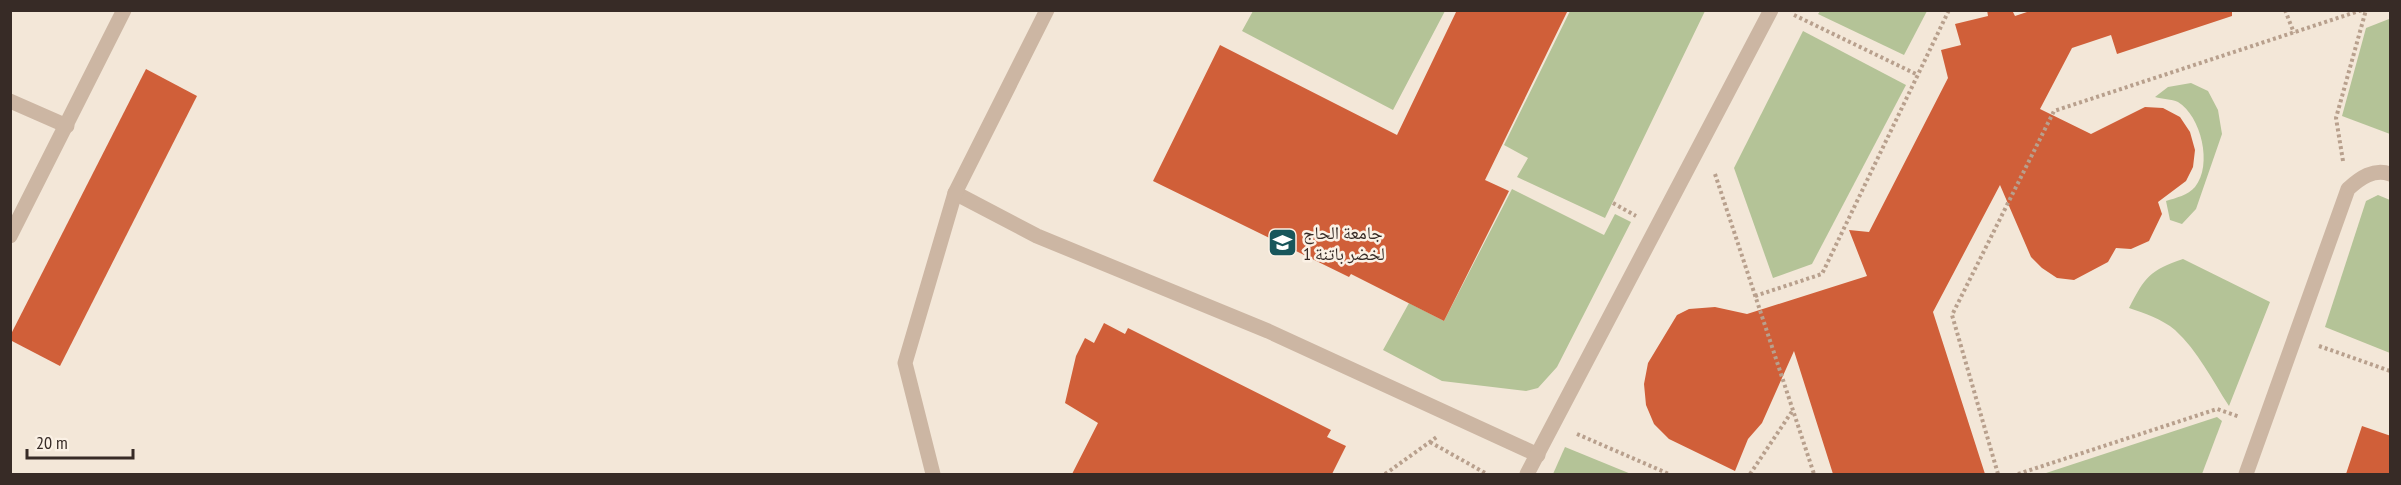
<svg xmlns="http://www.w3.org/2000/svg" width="2401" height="485" viewBox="0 0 2401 485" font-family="'PT Sans Narrow','Noto Naskh Arabic',sans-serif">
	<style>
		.green { fill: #b4c397 }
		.building { fill: #d05f39 }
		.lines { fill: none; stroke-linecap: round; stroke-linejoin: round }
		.path { stroke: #b8a08d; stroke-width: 4; stroke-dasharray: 3 3; stroke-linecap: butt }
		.minor { stroke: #ccb6a3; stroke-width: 15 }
		.labels { text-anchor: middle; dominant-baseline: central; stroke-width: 5; stroke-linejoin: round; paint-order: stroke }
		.poi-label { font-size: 18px; fill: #372b26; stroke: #fbf1e5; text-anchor: start }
	</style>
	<rect width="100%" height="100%" fill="#f3e7d8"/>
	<g class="green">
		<polygon points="1821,10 1927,10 1927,11 1904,55 1818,14"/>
		<polygon points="1253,11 1253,10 1445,11 1393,110 1242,31"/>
		<polygon points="1570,11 1705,11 1605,218 1517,177 1528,158 1504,145"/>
		<polygon points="2389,19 2390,21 2390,134 2342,116 2366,28"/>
		<polygon points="1803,31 1906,85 1812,264 1773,278 1734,168"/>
		<path d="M2191,83L2208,91L2218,110L2222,134L2196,209L2182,224L2170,220L2166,201C2176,198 2188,195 2195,187C2213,165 2201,116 2178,102C2172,99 2162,99 2155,97L2168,87Z"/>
		<polygon points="1512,189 1604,235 1615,214 1631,222 1557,367 1538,388 1526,391 1442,381 1383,350 1409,303 1444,321"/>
		<polygon points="2378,195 2390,200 2390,353 2325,327 2366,201"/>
		<path d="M2183,259L2270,302L2229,406C2212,380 2198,351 2175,330C2162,319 2144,313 2129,308C2145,277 2150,270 2183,259Z"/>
		<polygon points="2217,417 2222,421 2202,474 2043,474"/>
		<polygon points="1565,447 1631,474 1553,474"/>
	</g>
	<g class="building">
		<polygon points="1457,10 1568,10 1485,180 1509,191 1444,321 1351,274 1349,277 1153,181 1220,45 1397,135"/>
		<polygon points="1987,10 2012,10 2015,16 2033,10 2232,10 2232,16 2117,54 2111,35 2072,48 2040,109 2091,134 2145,107 2163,108 2180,117 2190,132 2195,150 2193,167 2186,181 2158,202 2162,214 2149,241 2131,249 2116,248 2108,262 2074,280 2057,278 2042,268 2031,257 2000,185 1933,312 1985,474 1833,474 1794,351 1762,423 1748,439 1735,471 1669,439 1654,424 1646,405 1644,384 1648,363 1677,315 1689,309 1715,307 1747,314 1867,276 1849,230 1869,232 1948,78 1941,50 1961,45 1955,24 1988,16"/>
		<polygon points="146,69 197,96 60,366 10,340 10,336"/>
		<polygon points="1104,323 1125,334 1128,328 1331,430 1327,437 1346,446 1332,474 1072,474 1098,423 1065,403 1076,356 1085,338 1094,343"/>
		<polygon points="2362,426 2391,436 2391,474 2346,474"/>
	</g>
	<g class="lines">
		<g class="path">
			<polyline points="2285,10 2294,33"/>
			<polyline points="1794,15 1918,75"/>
			<polyline points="2343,161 2336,118 2366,10"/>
			<polyline points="1715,174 1814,474"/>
			<polyline points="1613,203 1636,216"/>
			<polyline points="1755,296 1822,274 1949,10"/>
			<polyline points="2319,346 2390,371"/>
			<polyline points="1577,434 1669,474"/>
			<polyline points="1430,442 1487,474"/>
			<polyline points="1385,474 1438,436"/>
			<polyline points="1750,474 1793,410"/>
			<polyline points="1998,474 1952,315 2054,111 2362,10"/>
			<polyline points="2018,474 2217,409 2240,417"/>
		</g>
		<g class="minor">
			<polyline points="10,101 67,126"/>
			<polyline points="955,193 1037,236 1268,331 1538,455"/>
			<polyline points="10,236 124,10"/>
			<polyline points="933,474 905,363 955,193 1047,10"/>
			<polyline points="1527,474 1771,10"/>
			<path d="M2246,474L2348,189C2360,178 2374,168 2390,174"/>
		</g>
	</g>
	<defs>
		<symbol id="university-square" viewBox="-11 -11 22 22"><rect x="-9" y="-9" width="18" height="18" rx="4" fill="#18565b" stroke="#fbf1e5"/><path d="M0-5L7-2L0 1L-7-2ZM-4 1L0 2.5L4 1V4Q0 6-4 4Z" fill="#fff"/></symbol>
	</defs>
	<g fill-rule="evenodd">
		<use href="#university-square" x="1266" y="226" width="33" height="33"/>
	</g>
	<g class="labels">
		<g class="poi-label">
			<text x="1303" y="232">جامعة الحاج<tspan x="1303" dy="21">لخضر باتنة 1</tspan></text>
		</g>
	</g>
	<rect width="2401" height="485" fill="none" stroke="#372b26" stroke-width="24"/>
	<path d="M27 449v9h106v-9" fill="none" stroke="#372b26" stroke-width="3"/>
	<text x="36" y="449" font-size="18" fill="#372b26" stroke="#fbf1e5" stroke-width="4.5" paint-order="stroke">20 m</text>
</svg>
